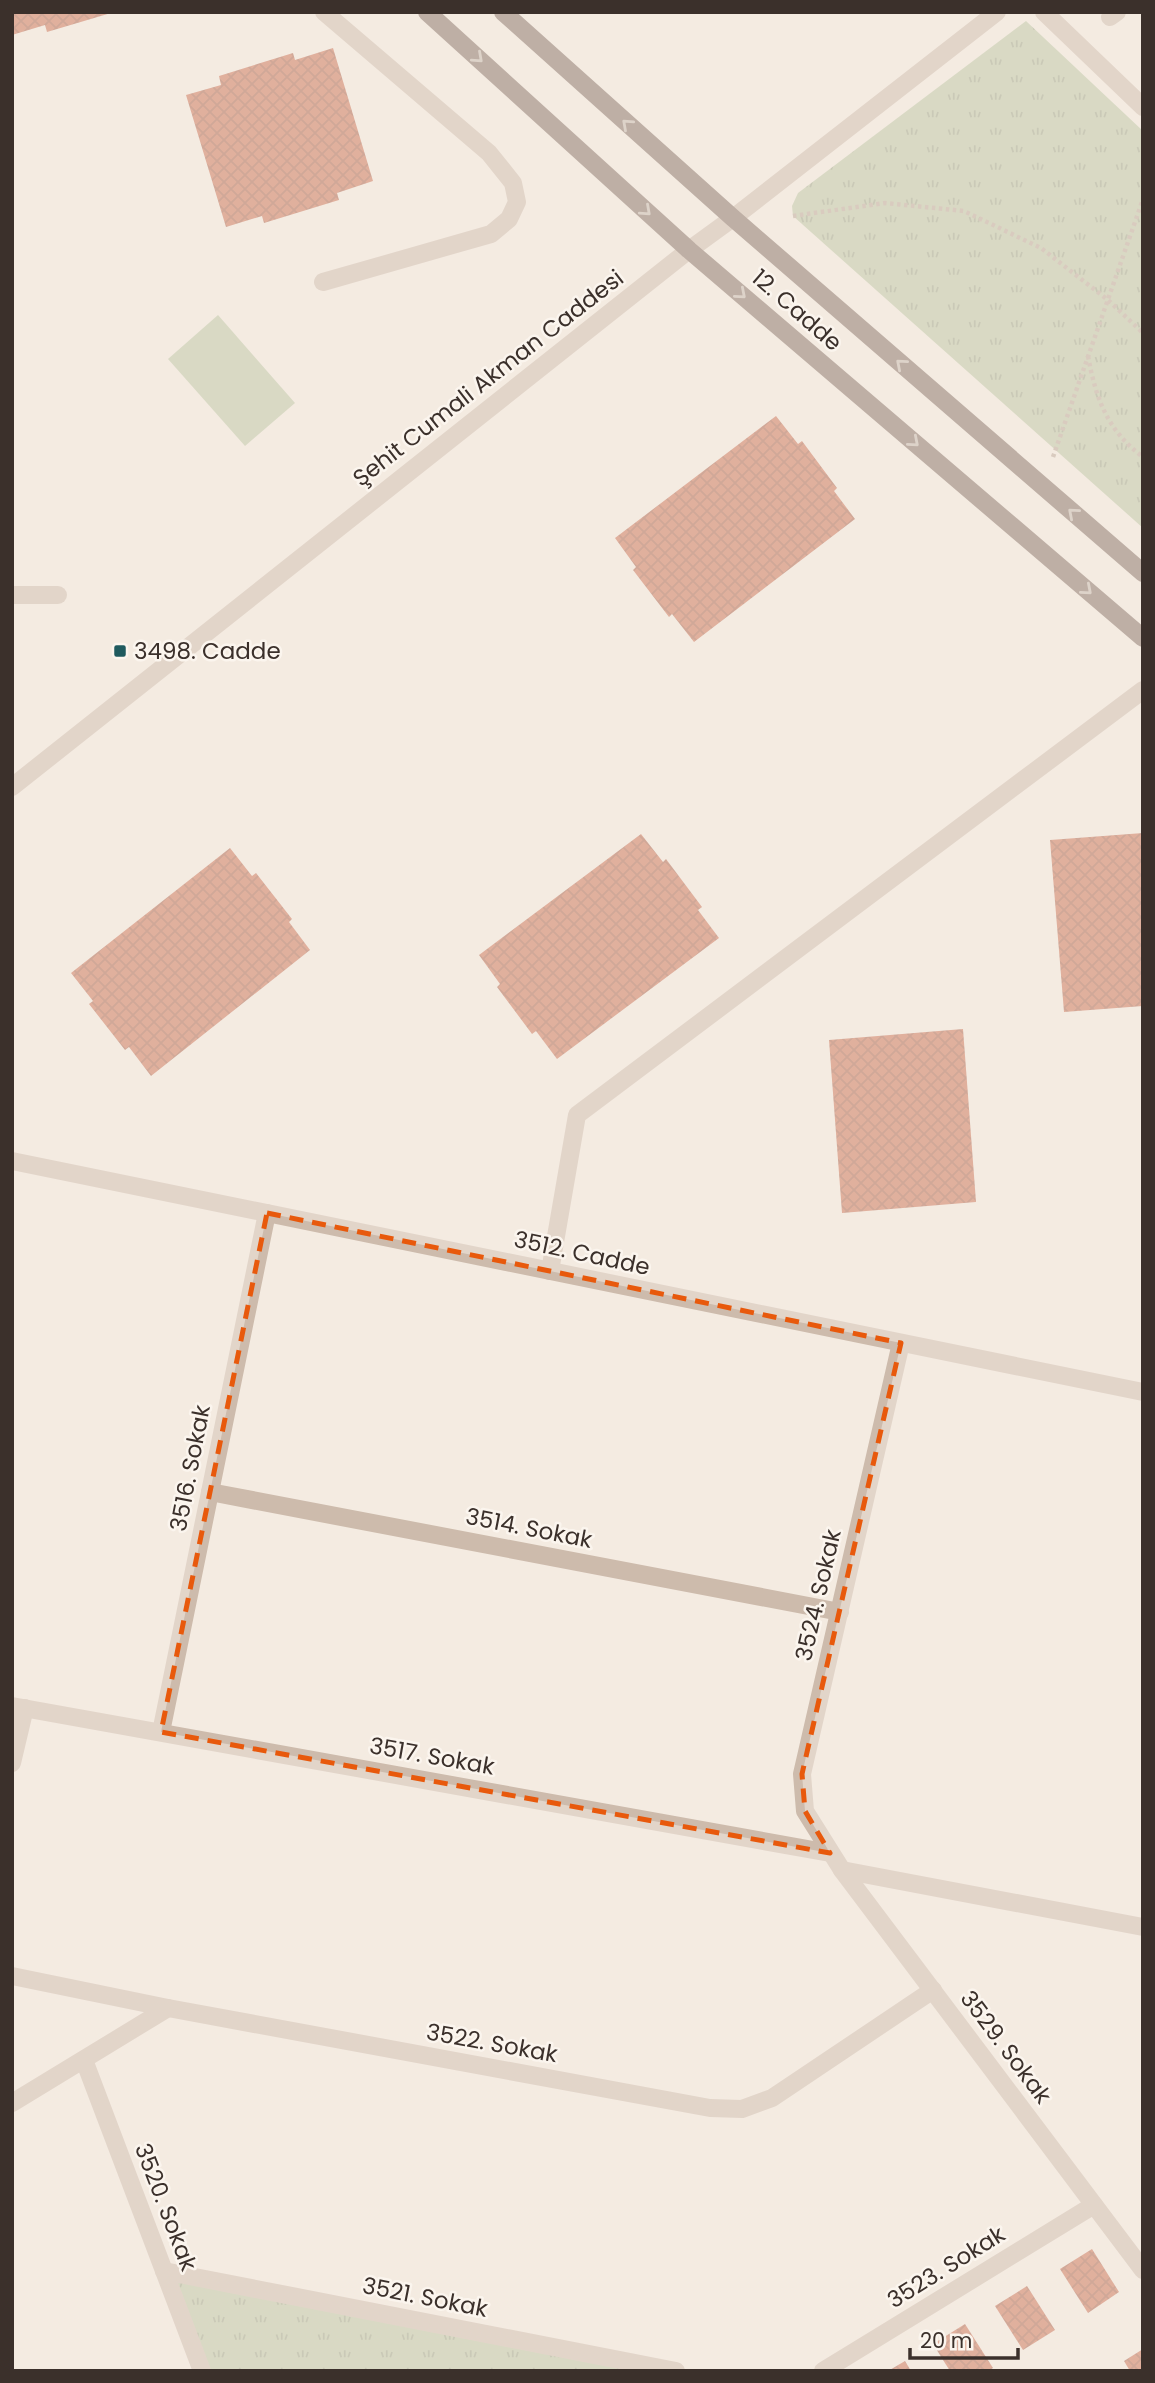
<svg xmlns="http://www.w3.org/2000/svg" width="1155" height="2383" viewBox="0 0 1155 2383" font-family="Poppins,sans-serif">
	<style>
		.green { fill: #b8c4a0 }
		.park { fill: url(#park-tufts) }
		.building { fill: url(#building-cross-hatch) }
		.lines { fill: none; stroke-linecap: round; stroke-linejoin: round }
		.path { stroke: #b9a596; stroke-width: 4.5; stroke-dasharray: 3.5 3.5; stroke-linecap: butt }
		.minor { stroke: #cdbbac; stroke-width: 18 }
		.major { stroke: #7d675c; stroke-width: 18 }
		.oneway { stroke: #c2b5ac }
		.marked { fill: none; stroke: #e8590c; stroke-width: 5; stroke-dasharray: 14 9; stroke-linejoin: round }
		.poi-dot { fill: #1f5a5e; stroke: #fbf5ee; stroke-width: 2.5 }
		.labels { text-anchor: middle; dominant-baseline: central; stroke-width: 5; stroke-linejoin: round; paint-order: stroke }
		.street-label { font-size: 23px; fill: #3b302b; stroke: #fbf5ee }
		.poi-label { font-size: 23px; fill: #3b302b; stroke: #fbf5ee; text-anchor: start }
	</style>
	<defs>
		<pattern id="park-tufts" width="24" height="20" patternUnits="userSpaceOnUse" patternTransform="scale(1.75)"><rect width="24" height="20" fill="#b8c4a0"/><path d="M3 7l-1-3M5 7V3M7 7l1-3M15 17l-1-3M17 17v-4M19 17l1-3" fill="none" stroke="#97a083"/></pattern>
		<pattern id="building-cross-hatch" width="8" height="8" patternUnits="userSpaceOnUse" patternTransform="scale(1.75)"><rect width="8" height="8" fill="#c8694b"/><path d="M0 0l8 8M0 8l8-8" fill="none" stroke="#a4573f"/></pattern>
	</defs>
	<rect width="100%" height="100%" fill="#f4ebe1"/>
	<polygon class="green" points="218,315 295,403 245,446 168,359"/>
	<g class="park">
		<polygon points="1026,21 1143,131 1143,528 793,216 792,206 798,193"/>
		<polygon points="164,2271 676,2371 202,2371"/>
	</g>
	<g class="building">
		<polygon points="12,12 111,12 111,13 47,32 45,25 12,35"/>
		<polygon points="333,48 373,181 337,193 339,200 264,223 262,216 226,227 186,95 221,85 219,76 293,53 295,60"/>
		<polygon points="776,416 798,444 802,441 837,488 834,491 855,519 694,642 672,614 669,617 633,570 636,567 615,538"/>
		<polygon points="1143,833 1143,1006 1064,1012 1050,840"/>
		<polygon points="641,834 663,862 666,859 702,907 698,910 719,938 557,1059 536,1031 532,1034 497,987 500,984 479,955"/>
		<polygon points="230,848 252,876 256,873 292,919 289,922 310,950 151,1076 129,1047 125,1050 89,1004 93,1001 71,973"/>
		<polygon points="963,1029 976,1202 842,1213 829,1040"/>
		<polygon points="1092,2249 1119,2292 1088,2313 1060,2269"/>
		<polygon points="1027,2286 1055,2330 1023,2350 995,2306"/>
		<polygon points="965,2324 993,2368 988,2371 950,2371 933,2344"/>
		<polygon points="1143,2349 1143,2371 1130,2371 1124,2361"/>
		<polygon points="905,2361 911,2371 888,2371"/>
	</g>
	<g class="lines">
		<g class="path">
			<polyline points="793,216 885,203 964,211 1041,248 1108,300 1143,333"/>
			<path d="M1088,356C1096,399 1107,430 1143,457"/>
			<polyline points="1053,457 1143,199"/>
		</g>
		<g class="minor">
			<polyline points="1044,12 1143,107"/>
			<polyline points="1110,17 1117,12"/>
			<polyline points="323,282 491,234 509,219 517,202 513,183 489,153 324,12"/>
			<polyline points="12,595 58,595"/>
			<polyline points="12,787 689,250 733,218 997,12"/>
			<polyline points="12,1161 1143,1392"/>
			<polyline points="550,1271 577,1115 1143,690"/>
			<polyline points="901,1343 802,1774 805,1811 842,1870 1143,2270"/>
			<polyline points="210,1492 840,1612"/>
			<polyline points="12,1706 830,1853"/>
			<polyline points="161,1732 267,1213"/>
			<polyline points="12,1763 25,1708"/>
			<polyline points="842,1870 1143,1927"/>
			<polyline points="12,1976 168,2008 710,2108 742,2109 772,2098 933,1990"/>
			<polyline points="84,2060 202,2371"/>
			<polyline points="12,2103 168,2008"/>
			<polyline points="164,2271 676,2371"/>
			<polyline points="823,2371 1094,2205"/>
		</g>
		<g class="major">
			<polyline points="427,12 689,250 1143,638"/>
			<polyline points="503,12 733,218 1143,573"/>
		</g>
	</g>
	<defs><path id="oneway-chevron" d="M-2-3.5L2.5 0L-2 3.5" fill="none" stroke-width="1.6" stroke-linecap="round" stroke-linejoin="round" transform="scale(1.75)"/></defs>
	<g class="oneway">
		<use href="#oneway-chevron" transform="translate(478 58) rotate(42)"/>
		<use href="#oneway-chevron" transform="translate(627 124) rotate(-138)"/>
		<use href="#oneway-chevron" transform="translate(646 211) rotate(42)"/>
		<use href="#oneway-chevron" transform="translate(741 294) rotate(41)"/>
		<use href="#oneway-chevron" transform="translate(901 364) rotate(-139)"/>
		<use href="#oneway-chevron" transform="translate(914 442) rotate(41)"/>
		<use href="#oneway-chevron" transform="translate(1073 513) rotate(-139)"/>
		<use href="#oneway-chevron" transform="translate(1087 590) rotate(41)"/>
	</g>
	<path d="M0 0H1155V2383H0ZM267,1213L901,1343L802,1774L805,1811L830,1853L161,1732Z" fill="#f4ebe1" fill-opacity=".55" fill-rule="evenodd"/>
	<path class="marked" d="M267,1213L901,1343L802,1774L805,1811L830,1853L161,1732Z"/>
	<rect class="poi-dot" x="113" y="644" width="14" height="14" rx="3.5"/>
	<g class="labels">
		<g class="street-label">
			<text transform="translate(797 310) rotate(41)">12. Cadde</text>
			<text transform="translate(488 378) rotate(-38)">Şehit Cumali Akman Caddesi</text>
			<text transform="translate(582 1253) rotate(12)">3512. Cadde</text>
			<text transform="translate(190 1468) rotate(-79)">3516. Sokak</text>
			<text transform="translate(529 1528) rotate(11)">3514. Sokak</text>
			<text transform="translate(818 1595) rotate(-77)">3524. Sokak</text>
			<text transform="translate(432 1756) rotate(10)">3517. Sokak</text>
			<text transform="translate(492 2043) rotate(10)">3522. Sokak</text>
			<text transform="translate(1006 2047) rotate(53)">3529. Sokak</text>
			<text transform="translate(166 2207) rotate(69)">3520. Sokak</text>
			<text transform="translate(946 2267) rotate(-32)">3523. Sokak</text>
			<text transform="translate(425 2297) rotate(11)">3521. Sokak</text>
		</g>
		<g class="poi-label">
			<text x="134" y="651">3498. Cadde</text>
		</g>
	</g>
	<rect width="1155" height="2383" fill="none" stroke="#3b302b" stroke-width="28"/>
	<path d="M910 2348v10h108v-10" fill="none" stroke="#3b302b" stroke-width="3.5"/>
	<text x="920" y="2348" font-size="21" fill="#3b302b" stroke="#fbf5ee" stroke-width="5" paint-order="stroke">20 m</text>
</svg>
